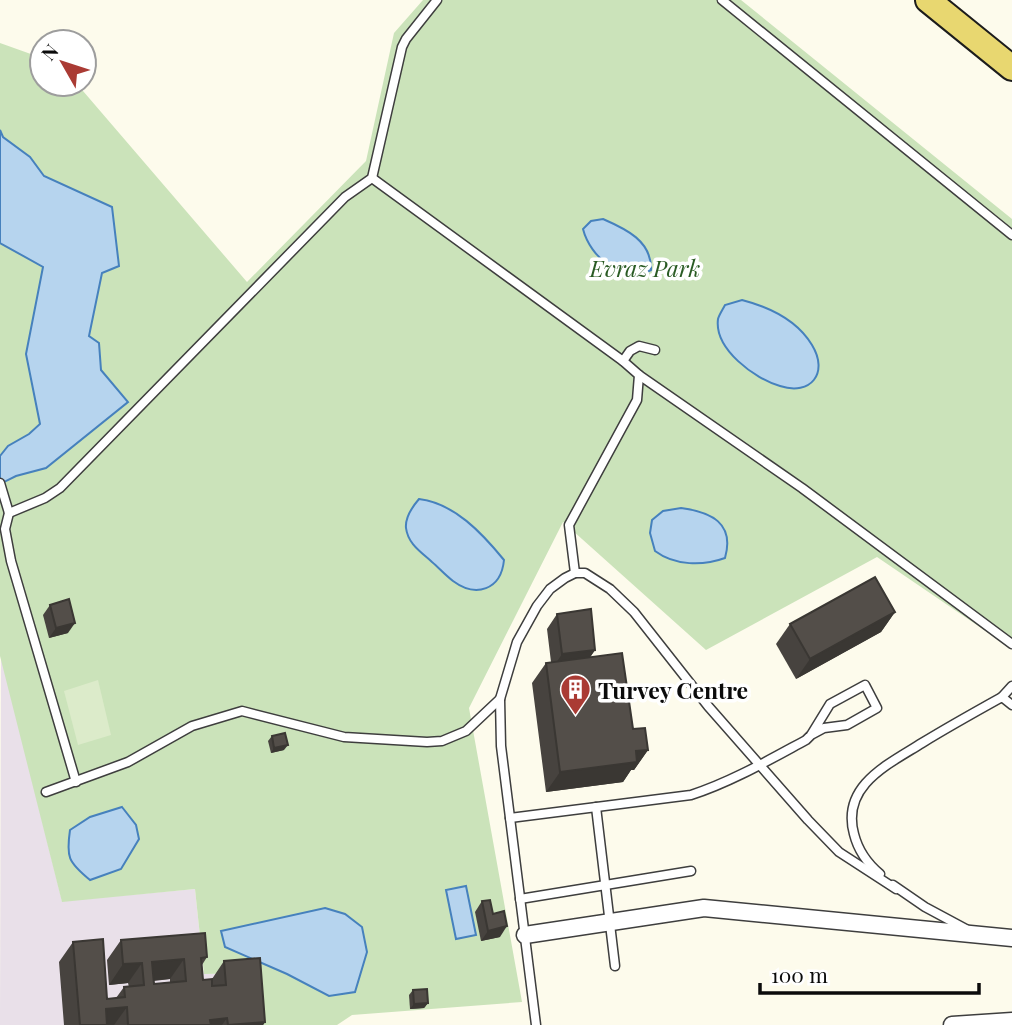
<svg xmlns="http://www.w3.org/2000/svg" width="1012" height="1025" viewBox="0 0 1012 1025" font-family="'Playfair Display',serif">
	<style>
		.industrial { fill: #e9e0e9 }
		.green { fill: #cbe3ba }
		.pitch { fill: #dcebca }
		.water { fill: #b6d4ee; stroke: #4681bd; stroke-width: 2 }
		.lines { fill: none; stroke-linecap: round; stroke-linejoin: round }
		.lane-casing { stroke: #3e3e3e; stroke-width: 11 }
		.street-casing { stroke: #3e3e3e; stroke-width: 19 }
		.primary-casing { stroke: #1c1c1c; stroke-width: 28 }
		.lane { stroke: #fff; stroke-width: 8 }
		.street { stroke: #fff; stroke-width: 16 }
		.primary { stroke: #e8d770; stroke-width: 24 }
		.wall { fill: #47433f; fill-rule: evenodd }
		.shaded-wall { fill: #3a3733 }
		.building { fill: #534e49; stroke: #3a3733; stroke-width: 2; fill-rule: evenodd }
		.labels { text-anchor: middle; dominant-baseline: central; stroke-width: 7; stroke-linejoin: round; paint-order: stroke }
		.park-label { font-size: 23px; font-style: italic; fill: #2a5b24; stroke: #fff }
		.poi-label { font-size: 23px; font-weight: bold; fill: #0b0b0b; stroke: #fff; text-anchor: start }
	</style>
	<rect width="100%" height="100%" fill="#fdfbec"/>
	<polygon class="industrial" points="1,655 62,901 195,889 204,974 252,973 256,1025 0,1025"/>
	<polygon class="green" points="423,0 741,0 1012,219 1012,649 877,557 706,650 563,522 469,708 522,1002 352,1015 337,1025 256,1025 252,973 204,974 195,889 62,902 0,656 0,43 42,58 42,84 77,84 247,282 366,161 394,33"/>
	<polygon class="pitch" points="98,680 111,735 78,745 64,691"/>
	<g class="water">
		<polygon points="0,130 3,137 30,157 44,176 112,207 119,266 102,273 89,336 99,343 101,370 128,402 46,468 16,476 0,484 0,456 8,446 29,434 40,424 26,354 43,267 0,243"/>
		<path d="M603,219C626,229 652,241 651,270C623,285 590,257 583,229L591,221Z"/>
		<path d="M742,300C769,307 797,320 812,345C829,373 811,396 780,386C755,379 714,349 718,319C719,315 723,309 725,305Z"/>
		<path d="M419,499C454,503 482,533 504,560C501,590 476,598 453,581C445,575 439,568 432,562C421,552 408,544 406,528C405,518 413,506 419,499Z"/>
		<path d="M681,508C711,512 735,523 725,558C703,566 675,566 655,551L650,533L652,520L663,511Z"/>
		<path d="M122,807L136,825L139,839L121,869L90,880C68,862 66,857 70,830L90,817Z"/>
		<polygon points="466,886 476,935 456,939 446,890"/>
		<polygon points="325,908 345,914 362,927 367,952 355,992 329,996 287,974 225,947 221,931"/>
	</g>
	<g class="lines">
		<defs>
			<g id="lane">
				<polyline points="722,0 1012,235"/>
				<polyline points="372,178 623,361 639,375 637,400 569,525 575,573"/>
				<polyline points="623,361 630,351 639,346 655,350"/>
				<polyline points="639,375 802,488 1012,644"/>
				<polyline points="0,483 9,513 5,529 11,561 76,782"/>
				<polyline points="9,513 45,498 60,488 345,197 372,178 402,47 406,39 437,0"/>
				<polyline points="1002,697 1012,686"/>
				<polyline points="46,792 128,762 192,726 242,711 344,737 427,742 442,741 466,731 500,699"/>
				<polyline points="596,807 615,966"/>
				<path d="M510,818L691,795C731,782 769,760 806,740L811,735L830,704L865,685L877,708L847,725L824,728L811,735"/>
				<path d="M880,874C868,864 858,850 854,834C841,786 887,765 922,743C948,727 975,712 1002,697L1012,705"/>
				<polyline points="893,885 925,907 966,929"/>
				<polyline points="520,899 691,871"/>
				<polyline points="536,1025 501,746 500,699 517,642 537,606 550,589 565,578 575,573 585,573 610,589 634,612 708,706 808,820 839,852 896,889"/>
			</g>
			<g id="street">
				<polyline points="525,935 704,908 1012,938"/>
				<polyline points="952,1025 1012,1021"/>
			</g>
			<polyline id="primary" points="928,0 1012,68"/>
		</defs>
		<use href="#lane" class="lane-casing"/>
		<use href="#street" class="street-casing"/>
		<use href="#primary" class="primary-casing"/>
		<use href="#lane" class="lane"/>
		<use href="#street" class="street"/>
		<use href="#primary" class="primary"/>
	</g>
	<g class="wall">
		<polygon points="50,605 68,633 49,638 43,615"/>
		<polygon points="895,612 881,632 796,679 776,644 790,624"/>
		<polygon points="557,614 595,650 590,657 633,729 648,750 634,770 631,770 623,782 546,792 532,683 546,663 551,662 547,629"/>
		<polygon points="272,736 284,750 271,753 268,741"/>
		<polygon points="482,901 493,914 500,937 481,941 475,912"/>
		<path d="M121,940L207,957L202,965L203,980L212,979L224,961L265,1022L263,1025H64L59,962L73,942L107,999L116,998L124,987H129L128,983L109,985L107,960ZM170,979V982L154,984V981Z"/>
		<polygon points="413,990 428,1003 424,1008 410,1009 409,995"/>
	</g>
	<g class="shaded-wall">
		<polygon points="895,612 881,632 796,679 810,659"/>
		<polygon points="75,623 68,633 49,638 56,628"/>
		<polygon points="595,650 585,665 552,669 562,654"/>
		<polygon points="288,745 284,750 271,753 274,748"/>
		<polygon points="648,750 634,770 631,770 623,782 546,792 560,772 636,751"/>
		<polygon points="507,926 500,937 481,941 488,931"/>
		<polygon points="184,959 170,979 144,981 152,962"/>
		<polygon points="142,963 128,983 109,985 123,964"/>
		<polygon points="428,1003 424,1008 410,1009 414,1004"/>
		<polygon points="127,1007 114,1025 95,1025 106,1009"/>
		<polygon points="227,1018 222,1025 206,1025 210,1020"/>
		<polygon points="265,1022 263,1025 228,1025"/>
	</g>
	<g class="building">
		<polygon points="875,577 895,612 810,659 790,624"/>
		<polygon points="69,599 75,623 56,628 50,605"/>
		<polygon points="591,609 595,650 562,654 557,614"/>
		<polygon points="622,653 633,729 645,728 648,750 636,751 637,762 560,772 546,663"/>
		<polygon points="285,733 288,745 274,748 272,736"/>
		<polygon points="490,900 493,914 504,911 507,926 488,931 482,901"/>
		<path d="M205,933L207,957L201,958L203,980L212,979V986L226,985L224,961L260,958L265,1022L228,1025L227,1018L210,1020L211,1025H128L127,1007L106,1009L107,1025H80L73,942L103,939L107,999L125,997L124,987L144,985L142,963L123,964L121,940ZM184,959L186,981L154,984L152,962Z"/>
		<polygon points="427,989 428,1003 414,1004 413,990"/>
	</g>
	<defs>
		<symbol id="building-pin" viewBox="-11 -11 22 30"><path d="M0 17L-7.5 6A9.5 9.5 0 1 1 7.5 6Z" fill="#aa3b34" stroke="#fff"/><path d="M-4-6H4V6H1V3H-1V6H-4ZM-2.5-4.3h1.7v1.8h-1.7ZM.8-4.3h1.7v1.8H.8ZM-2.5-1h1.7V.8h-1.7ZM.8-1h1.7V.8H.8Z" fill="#fff"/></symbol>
	</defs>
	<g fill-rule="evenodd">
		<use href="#building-pin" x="558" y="672" width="35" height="47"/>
	</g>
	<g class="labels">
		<g class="park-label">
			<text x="645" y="267">Evraz Park</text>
		</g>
		<g class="poi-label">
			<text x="598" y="689">Turvey Centre</text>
		</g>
	</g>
	<g transform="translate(63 63) rotate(309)"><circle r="33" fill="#ffffff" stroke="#9d9d9d" stroke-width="2"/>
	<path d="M0-5L12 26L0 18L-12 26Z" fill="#aa3b34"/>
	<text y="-10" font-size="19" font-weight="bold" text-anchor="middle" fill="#0b0b0b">N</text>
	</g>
	<path d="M760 983v10h219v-10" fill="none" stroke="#0b0b0b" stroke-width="3.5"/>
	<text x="771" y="983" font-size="21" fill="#0b0b0b" stroke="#ffffff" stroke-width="5" paint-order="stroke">100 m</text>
</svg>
